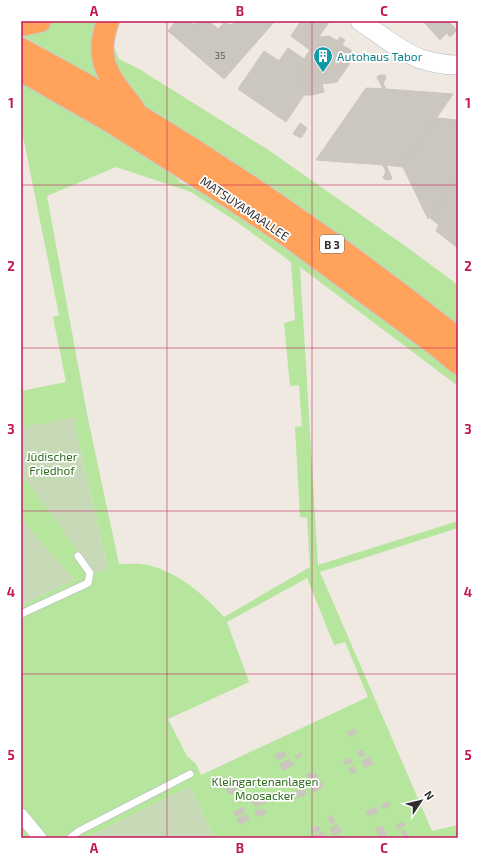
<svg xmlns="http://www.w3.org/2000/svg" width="479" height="859" viewBox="0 0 479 859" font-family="'Exo 2',sans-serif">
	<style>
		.green { fill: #b6e59e; fill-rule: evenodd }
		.cemetery { fill: #c8d9b8 }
		.building { fill: #cbc7bf; stroke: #cbc5ba }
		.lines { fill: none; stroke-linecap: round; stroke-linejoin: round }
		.lane-casing { stroke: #b4b7c1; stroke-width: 8 }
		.street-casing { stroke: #b4b7c1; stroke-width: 14 }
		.secondary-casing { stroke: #b4b7c1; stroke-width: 20 }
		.highway-casing { stroke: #c9c9c9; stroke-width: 24 }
		.lane { stroke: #fff; stroke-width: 7 }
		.street { stroke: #fff; stroke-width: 13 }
		.secondary { stroke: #fff; stroke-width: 19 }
		.highway { stroke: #ffa35c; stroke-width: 22 }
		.grid { fill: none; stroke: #c2185b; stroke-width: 1; stroke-opacity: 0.55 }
		.labels { text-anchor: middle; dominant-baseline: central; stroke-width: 3.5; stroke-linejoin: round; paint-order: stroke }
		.number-label { font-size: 10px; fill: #555452 }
		.shield { fill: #fff; stroke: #6d6d6d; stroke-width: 1 }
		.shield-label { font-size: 11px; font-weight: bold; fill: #2e2e2e }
		.culture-label { font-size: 12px; fill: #0d838f; stroke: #fff; text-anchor: start }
		.street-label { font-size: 12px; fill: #2e2e2e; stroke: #fff }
		.park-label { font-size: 12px; fill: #2c6e1b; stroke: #fff }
		.neatline { fill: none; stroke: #c2185b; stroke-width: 1.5 }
		.grid-label { font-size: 13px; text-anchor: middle; font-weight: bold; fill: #c2185b }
	</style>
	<rect width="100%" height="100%" fill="#efe9e1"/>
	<g class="green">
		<path d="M21,21H119L112,39L114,48L119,59L139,69L267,149L408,248L458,285V324C404,283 350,242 295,203C206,143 114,88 21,35Z"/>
		<path d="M21,80L163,162L180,182L199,191L285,245L373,309L458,375V386L300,267L318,565L458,521V528L320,572L432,831L458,825V838H214L190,787L86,838H21V822L28,816L21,807V605L74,580L21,519V472L94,573L108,569L78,440L74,418L21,428V391L66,382L53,317L59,315L21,126ZM116,167L191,192L237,222L291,262L295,320L284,323L290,386L299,385L302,426L295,427L300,517L307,518L310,567L224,617C202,593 179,573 148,565C139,563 128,564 119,564L87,414L47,196ZM307,578L334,645L345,642L368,697L201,775L196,764L187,756L168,719L249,682L227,622Z"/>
	</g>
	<g class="cemetery">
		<polygon points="74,417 78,440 108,569 94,573 21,472 21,428"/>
		<polygon points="21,519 74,580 21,605"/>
		<polygon points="190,787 214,838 86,838"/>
	</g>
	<g class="building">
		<polygon points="176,21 190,21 194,25 197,21 209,21 218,29 224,23 232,25 235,21 275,21 224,79 168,31"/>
		<polygon points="301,21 329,22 310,50 291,36"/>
		<polygon points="423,21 444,21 447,24 449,22 457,30 450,37 447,33 440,40"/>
		<polygon points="329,36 337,41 340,37 345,40 342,45 351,50 352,60 337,82 322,84 324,92 312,95 310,87 305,88 296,82 310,63 304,59 319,37"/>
		<polygon points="288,48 310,63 296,82 305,88 310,87 312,95 304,95 286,122 238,89 264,51 279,61"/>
		<polygon points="379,75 385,75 386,78 383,83 386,89 453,94 403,167 386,165 392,178 390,180 384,179 383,177 386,172 383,165 316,160 366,88 383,89 377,77"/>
		<polygon points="437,118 458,120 458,175 428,219 403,167"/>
		<polygon points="300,123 307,128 301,138 293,134"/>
		<polygon points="458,175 458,248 436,231 439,225 429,217"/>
		<polygon points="354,729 356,734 350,737 348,732"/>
		<polygon points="362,750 365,755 360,757 358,752"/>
		<polygon points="284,751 286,756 277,760 275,755"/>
		<polygon points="301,753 302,756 297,759 295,756"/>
		<polygon points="370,757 373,764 365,767 362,761"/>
		<polygon points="350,758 352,762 345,765 343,762"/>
		<polygon points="290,759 293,765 283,770 280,764"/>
		<polygon points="353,766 356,772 351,774 349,768"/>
		<polygon points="310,773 312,776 316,773 318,777 310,782 306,775"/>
		<polygon points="229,779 231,783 226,785 224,782"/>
		<polygon points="315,782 315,784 321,782 323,787 314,792 310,785"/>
		<polygon points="234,785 236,791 229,794 226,788"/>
		<polygon points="303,788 306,794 297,798 295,792"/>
		<polygon points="263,798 265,802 256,807 253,802"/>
		<polygon points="388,802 390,806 384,809 381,805"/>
		<polygon points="243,807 245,812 236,816 234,812"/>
		<polygon points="375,807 378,812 368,816 366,812"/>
		<polygon points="259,809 260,811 264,809 266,813 258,817 255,811"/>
		<polygon points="243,815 246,821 240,824 237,819"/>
		<polygon points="247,815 249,819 246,821 244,817"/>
		<polygon points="331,815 335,822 331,824 327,817"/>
		<polygon points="403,822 405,825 398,829 396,826"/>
		<polygon points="338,825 341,831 333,835 330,829"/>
		<polygon points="319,826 320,830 313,833 311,829"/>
		<polygon points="382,826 386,835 380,838 376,829"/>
		<polygon points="404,830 408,837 405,838 401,831"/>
		<polygon points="323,832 325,836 321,838 314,838 313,836"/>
	</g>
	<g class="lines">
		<defs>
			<g id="lane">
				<polyline points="21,614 88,583 90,573 78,556"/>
				<polyline points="70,838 79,831 190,774"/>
			</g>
			<polyline id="street" points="21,815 40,838"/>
			<path id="secondary" d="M360,21C378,33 401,52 421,59C433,63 446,65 458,65"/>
			<g id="highway">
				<path d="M108,21C93,61 110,78 133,108"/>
				<polyline points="21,25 40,21"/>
				<path d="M21,49C175,131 321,230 458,339"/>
				<polyline points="21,70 110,121 228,196 287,235 439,347 458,363"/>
			</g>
		</defs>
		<use href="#lane" class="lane-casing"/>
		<use href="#street" class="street-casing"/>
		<use href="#secondary" class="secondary-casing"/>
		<use href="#highway" class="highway-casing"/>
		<use href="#lane" class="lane"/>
		<use href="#street" class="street"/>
		<use href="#secondary" class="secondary"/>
		<use href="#highway" class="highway"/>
	</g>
	<path class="grid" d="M167,21V838M312,21V838M21,185H458M21,348H458M21,511H458M21,674H458"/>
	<defs>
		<symbol id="building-pin" viewBox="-11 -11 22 30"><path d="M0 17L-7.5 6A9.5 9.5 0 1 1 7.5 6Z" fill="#0f9aa8" stroke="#fff"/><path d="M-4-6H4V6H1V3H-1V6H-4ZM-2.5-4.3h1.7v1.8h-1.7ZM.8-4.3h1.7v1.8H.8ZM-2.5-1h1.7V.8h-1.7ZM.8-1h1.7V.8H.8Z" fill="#fff"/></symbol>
	</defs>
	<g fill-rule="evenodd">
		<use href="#building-pin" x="312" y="45" width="22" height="30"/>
	</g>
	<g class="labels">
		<g class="number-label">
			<text x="220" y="55">35</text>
		</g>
		<rect class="shield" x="320" y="235" width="24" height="18" rx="3"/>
		<g class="shield-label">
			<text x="332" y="244">B 3</text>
		</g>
		<g class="culture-label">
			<text x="337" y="56">Autohaus Tabor</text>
		</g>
		<g class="street-label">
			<text transform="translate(245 208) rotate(34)">MATSUYAMAALLEE</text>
		</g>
		<g class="park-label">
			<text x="52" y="456">Jüdischer<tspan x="52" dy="14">Friedhof</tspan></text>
			<text x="265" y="781">Kleingartenanlagen<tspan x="265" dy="14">Moosacker</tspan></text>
		</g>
	</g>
	<rect width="479" height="859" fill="none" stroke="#ffffff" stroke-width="44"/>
	<g transform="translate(421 801) rotate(55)" stroke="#ffffff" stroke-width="3" paint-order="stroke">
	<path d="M0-3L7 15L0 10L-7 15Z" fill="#2e2e2e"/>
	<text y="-6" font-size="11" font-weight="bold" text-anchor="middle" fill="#2e2e2e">N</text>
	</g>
	<rect x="22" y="22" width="435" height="815" class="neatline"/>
	<g class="grid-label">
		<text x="94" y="16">A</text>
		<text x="240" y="16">B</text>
		<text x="384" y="16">C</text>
		<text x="11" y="108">1</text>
		<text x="468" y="108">1</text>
		<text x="11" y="271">2</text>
		<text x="468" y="271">2</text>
		<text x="11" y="434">3</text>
		<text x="468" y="434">3</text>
		<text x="11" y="597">4</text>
		<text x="468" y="597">4</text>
		<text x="11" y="760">5</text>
		<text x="468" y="760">5</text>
		<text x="94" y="853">A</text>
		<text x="240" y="853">B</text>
		<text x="384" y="853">C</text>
	</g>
</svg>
